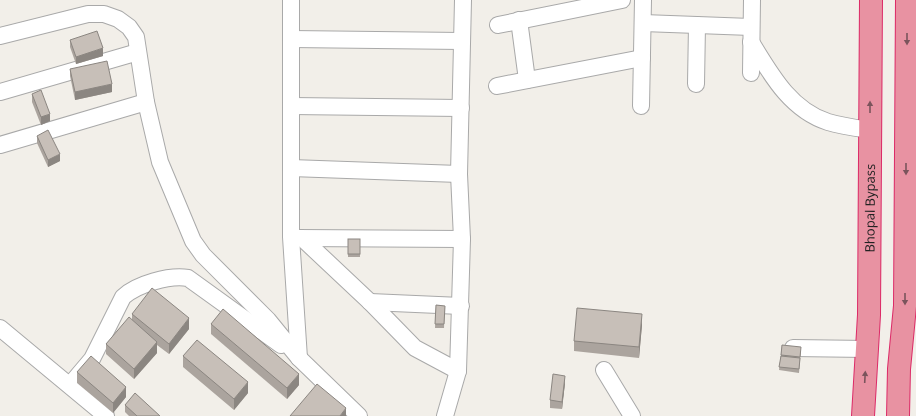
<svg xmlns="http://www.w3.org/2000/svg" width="916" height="416" viewBox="0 0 916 416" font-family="'Open Sans',sans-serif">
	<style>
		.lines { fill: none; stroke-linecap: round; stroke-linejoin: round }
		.minor-casing { stroke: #a9a9a9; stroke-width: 18 }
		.highway-casing { stroke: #dc2a67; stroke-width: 24 }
		.minor { stroke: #fff; stroke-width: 16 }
		.highway { stroke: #e892a2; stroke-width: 22 }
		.wall { fill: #aba49e }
		.shaded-wall { fill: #8b8681 }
		.building { fill: #c7bfb8; stroke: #8b8681 }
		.oneway { fill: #7b545c }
		.labels { text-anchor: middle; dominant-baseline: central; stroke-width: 3; stroke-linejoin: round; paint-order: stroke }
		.street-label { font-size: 13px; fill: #222; stroke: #fff }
	</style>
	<rect width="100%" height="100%" fill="#f2efe9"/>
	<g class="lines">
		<defs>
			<g id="minor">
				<polyline points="291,0 291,237 299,358"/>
				<polyline points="519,20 527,80"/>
				<polyline points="643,23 751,27"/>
				<polyline points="498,25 622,0"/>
				<polyline points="0,36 88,14 104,14 118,19 129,27 136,37 146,102 160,162 193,241 203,255 268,320 299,358 359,416"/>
				<polyline points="291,39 462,41"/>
				<path d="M751,42C770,73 790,110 828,122C841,126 856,128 870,130"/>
				<polyline points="751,73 752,0"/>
				<polyline points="696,84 697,25"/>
				<polyline points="497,86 642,58"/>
				<polyline points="0,92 138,52"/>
				<polyline points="291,106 461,108"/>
				<polyline points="641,106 643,0"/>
				<polyline points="0,145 146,102"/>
				<polyline points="291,168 459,174"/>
				<polyline points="298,238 462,239"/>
				<polyline points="303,239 370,302 415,348 458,371"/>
				<polyline points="370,302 461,306"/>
				<polyline points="0,328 106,416"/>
				<polyline points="793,348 867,349"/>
				<polyline points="604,370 632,416"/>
				<path d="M70,385L92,359L123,297C137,284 169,275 188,278L281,345"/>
				<polyline points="445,416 458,371 462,239 459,174 463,0"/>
			</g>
			<g id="highway">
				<path id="s1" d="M863,416L869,315L871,0"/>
				<polyline points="898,416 899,369 905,306 907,0"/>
			</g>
		</defs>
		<use href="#minor" class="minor-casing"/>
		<use href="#highway" class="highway-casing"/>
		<use href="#minor" class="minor"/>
		<use href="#highway" class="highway"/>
	</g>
	<g class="wall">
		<polygon points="70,40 103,56 76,64 70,47"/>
		<polygon points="70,69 112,92 75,100 70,76"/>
		<polygon points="32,94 50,121 41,125 32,102"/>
		<polygon points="37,136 60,161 48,167 37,143"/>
		<rect x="348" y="239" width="12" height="18"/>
		<polygon points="436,305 445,306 444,328 435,328"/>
		<polygon points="132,314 189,329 169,354 157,345 157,353 134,379 106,354 106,344 132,320"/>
		<polygon points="211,324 299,385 287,399 211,334"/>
		<polygon points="642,325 639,358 574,351 574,341"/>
		<polygon points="782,345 801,351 799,373 779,370"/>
		<polygon points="183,356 248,393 234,410 183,367"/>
		<polygon points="77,372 126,397 113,413 77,383"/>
		<polygon points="565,383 562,409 550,408 550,400"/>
		<polygon points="125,405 160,416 129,416 125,412"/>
	</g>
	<g class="shaded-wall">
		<polygon points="103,48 103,56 76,64 76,57"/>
		<polygon points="112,84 112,92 75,100 75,92"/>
		<polygon points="50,114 50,121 41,125 41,117"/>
		<polygon points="60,154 60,161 48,167 48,160"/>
		<polygon points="642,314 642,325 639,358 639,347"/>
		<polygon points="189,318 189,329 169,354 169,344"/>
		<polygon points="157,342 157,353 134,379 134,369"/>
		<polygon points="299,374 299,385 287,399 287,388"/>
		<polygon points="565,376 565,383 562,409 562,402"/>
		<polygon points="248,382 248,393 234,410 234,399"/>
		<polygon points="126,387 126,397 113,413 113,403"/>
		<polygon points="346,408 346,416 340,416"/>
	</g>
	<g class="building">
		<polygon points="97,31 103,48 76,57 70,40"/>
		<polygon points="107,61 112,84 75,92 70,69"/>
		<polygon points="41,90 50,114 41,117 32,94"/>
		<polygon points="48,130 60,154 48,160 37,136"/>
		<rect x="348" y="239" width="12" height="15"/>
		<polygon points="152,288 189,318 169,344 132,314"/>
		<polygon points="436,305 445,306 444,324 435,324"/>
		<polygon points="577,308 642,314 639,347 574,341"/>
		<polygon points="223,309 299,374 287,388 211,324"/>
		<polygon points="129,317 157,342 134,369 106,344"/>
		<polygon points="197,340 248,382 234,399 183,356"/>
		<polygon points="782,345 801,347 800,357 781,355"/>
		<polygon points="91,356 126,387 113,403 77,372"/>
		<polygon points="781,356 800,358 799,369 779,367"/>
		<polygon points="553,374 565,376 562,402 550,400"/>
		<polygon points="317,384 346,408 340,416 290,416"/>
		<polygon points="135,393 160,416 137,416 125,405"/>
	</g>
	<defs><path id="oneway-solid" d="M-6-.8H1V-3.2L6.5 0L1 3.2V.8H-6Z"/></defs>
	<g class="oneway">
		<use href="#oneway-solid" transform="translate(907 39) rotate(90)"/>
		<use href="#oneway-solid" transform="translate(870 107) rotate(-90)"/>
		<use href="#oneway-solid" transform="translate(906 169) rotate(90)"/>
		<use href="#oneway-solid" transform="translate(905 299) rotate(90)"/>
		<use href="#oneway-solid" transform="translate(865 377) rotate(-87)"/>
	</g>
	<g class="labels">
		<g class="street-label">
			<text stroke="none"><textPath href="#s1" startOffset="208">Bhopal Bypass</textPath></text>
		</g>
	</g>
</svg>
